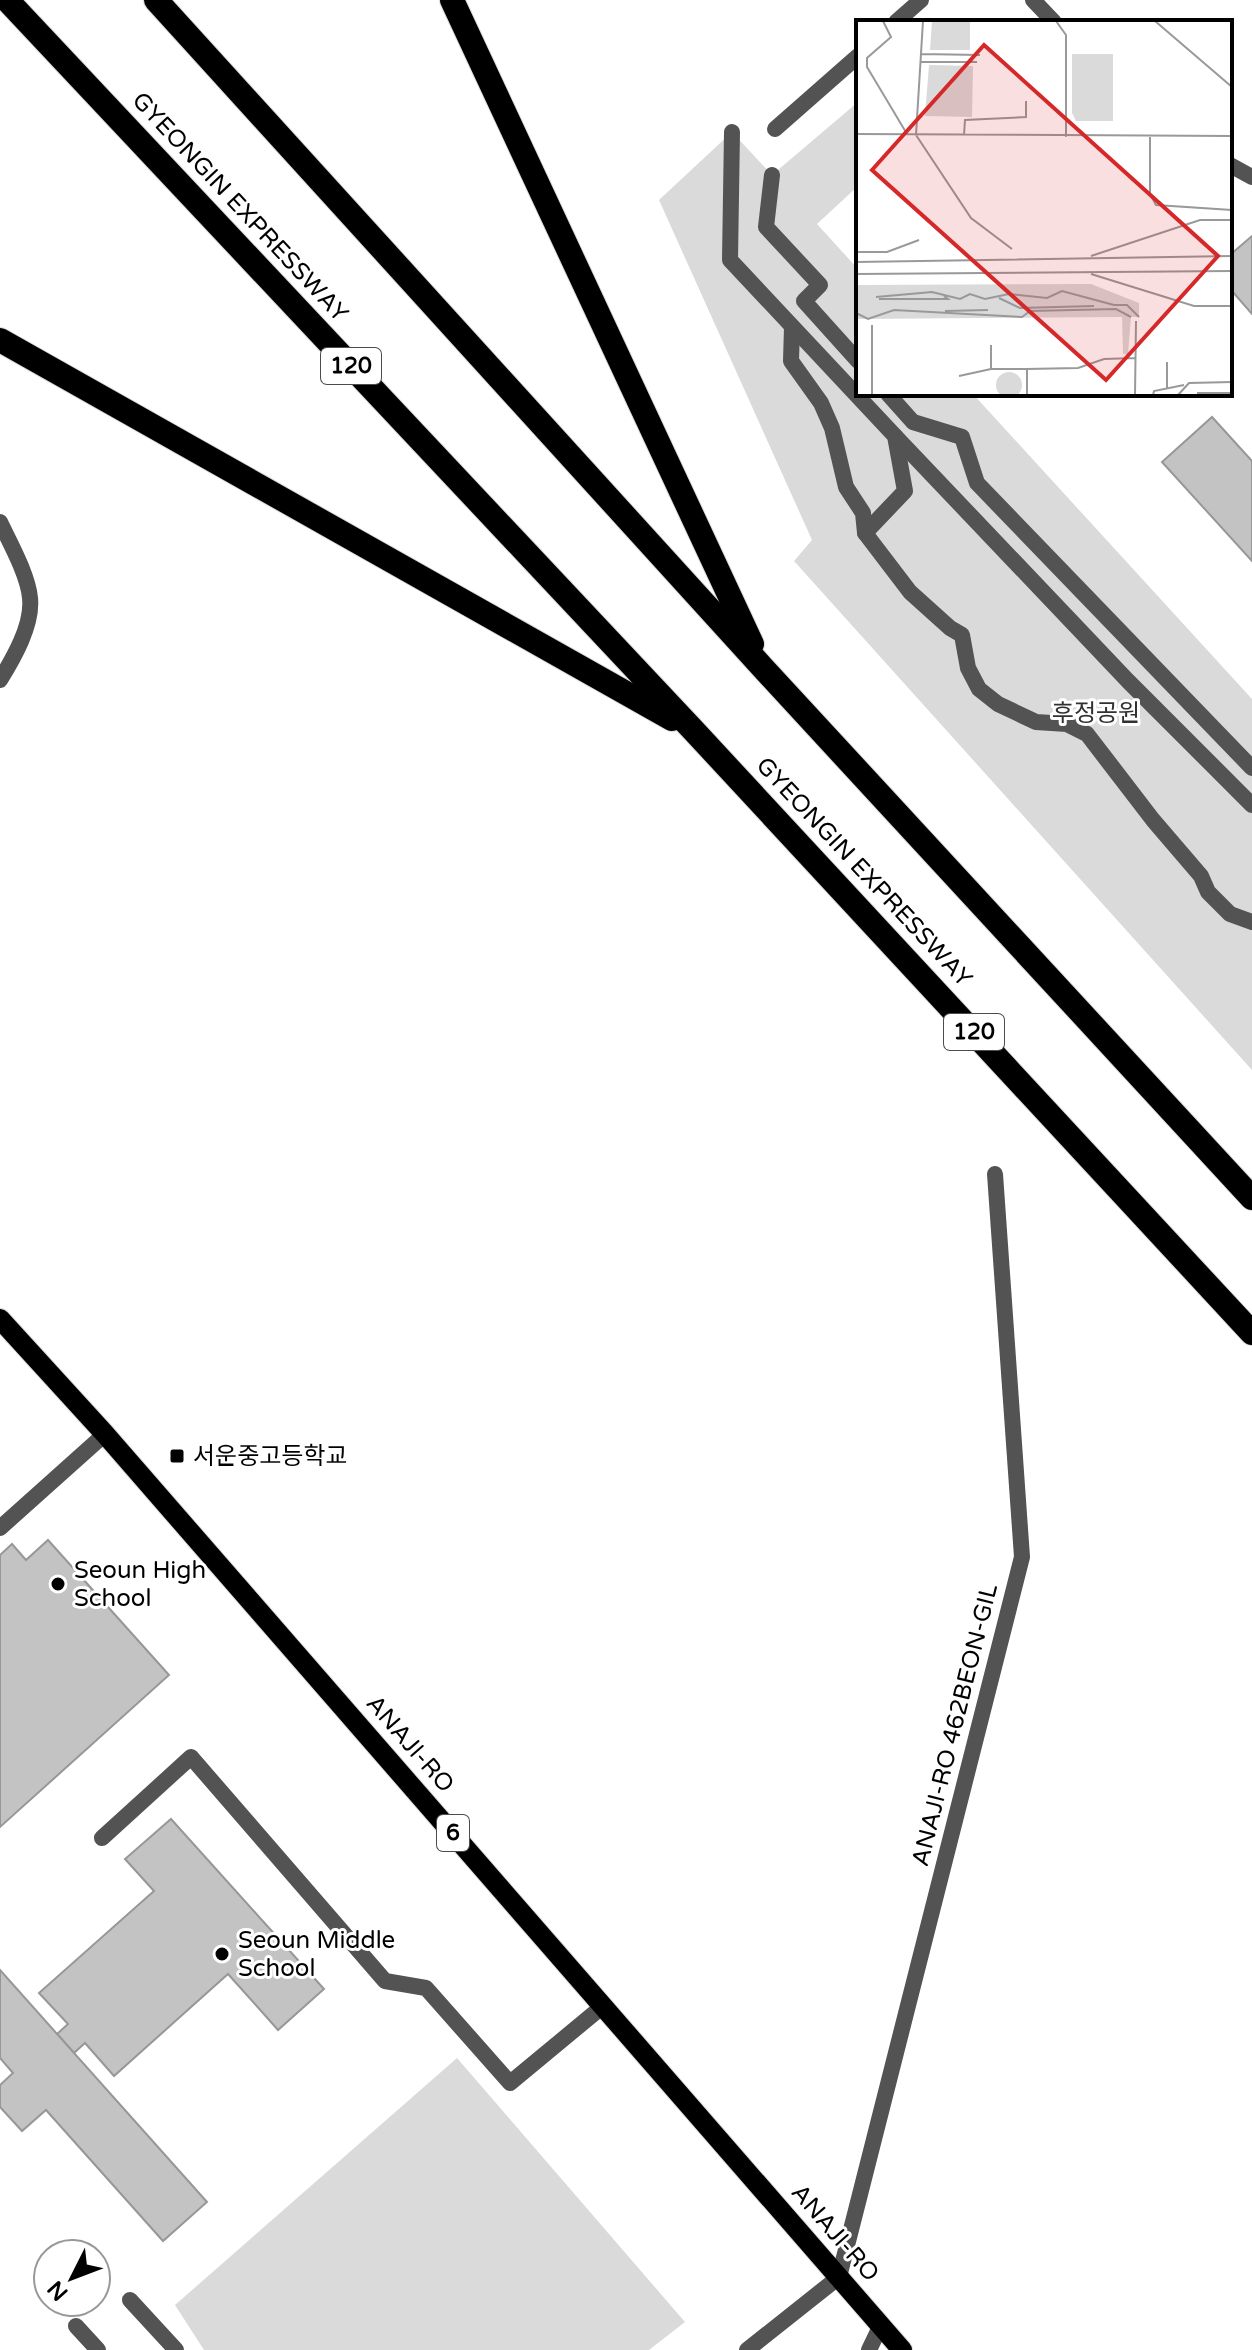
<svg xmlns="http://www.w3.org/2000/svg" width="1252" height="2350" viewBox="0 0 1252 2350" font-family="'Varela Round','Noto Sans KR',sans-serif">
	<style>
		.green { fill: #dadada }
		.building { fill: #c3c3c3; stroke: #979797; stroke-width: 2 }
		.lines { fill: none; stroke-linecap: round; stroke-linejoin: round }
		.primary-casing { stroke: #dbdbdb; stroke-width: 22 }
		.motorway-casing { stroke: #dbdbdb; stroke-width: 26 }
		.service { stroke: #535353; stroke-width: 16 }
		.pedestrian { stroke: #535353; stroke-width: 16 }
		.minor { stroke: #535353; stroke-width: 16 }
		.tertiary { stroke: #535353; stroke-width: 16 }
		.primary { stroke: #000; stroke-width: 20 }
		.motorway { stroke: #000; stroke-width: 24 }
		.poi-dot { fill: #000; stroke: #fff; stroke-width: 3 }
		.labels { text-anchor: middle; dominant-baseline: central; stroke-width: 6; stroke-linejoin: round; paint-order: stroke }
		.shield { fill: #fff; stroke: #4c4c4c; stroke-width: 2 }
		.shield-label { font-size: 22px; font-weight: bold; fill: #000 }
		.street-label { font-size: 24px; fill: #000; stroke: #fff }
		.park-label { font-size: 24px; fill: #313131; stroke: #fff }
		.poi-label { font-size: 24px; fill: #000; stroke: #fff; text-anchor: start }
		.inset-road { fill: none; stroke: #999; stroke-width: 2 }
		.view { fill: #d62828; fill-opacity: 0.15; stroke: #d62828; stroke-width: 4 }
		.inset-edge { fill: none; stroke: #000; stroke-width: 4 }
	</style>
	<rect width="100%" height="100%" fill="#fff"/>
	<g class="green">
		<polygon points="858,102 858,186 817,224 858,269 858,394 973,394 1252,699 1252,1070 794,561 812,540 659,200 732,132 772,175"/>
		<polygon points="457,2058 685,2322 649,2350 204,2350 175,2305"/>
	</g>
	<g class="building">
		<polygon points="1252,236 1252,314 1232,291 1230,293 1230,255"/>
		<polygon points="1212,417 1252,461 1252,561 1162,462"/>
		<polygon points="48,1540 169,1675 0,1827 0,1555 12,1544 26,1560"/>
		<polygon points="171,1819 324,1989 278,2030 228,1974 114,2076 85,2043 74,2053 57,2034 68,2024 39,1993 154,1891 125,1859"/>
		<polygon points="0,1970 207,2202 163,2241 46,2110 22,2131 0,2107 0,2085 13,2073 0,2058"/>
	</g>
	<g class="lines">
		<defs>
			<polyline id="primary" points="0,1319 105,1434 902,2350"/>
			<g id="motorway">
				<polyline points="7,0 695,732 1252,1333"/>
				<polyline points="156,0 763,668 1252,1198"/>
				<polyline points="452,0 752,644"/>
				<polyline points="0,340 672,719"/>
			</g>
		</defs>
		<use href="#primary" class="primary-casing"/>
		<use href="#motorway" class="motorway-casing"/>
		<g class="service">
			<polyline points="1033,0 1054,22"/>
			<polyline points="1230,165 1252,177"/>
			<path d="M0,522C10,543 28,575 30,598C33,625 13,659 0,680"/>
			<polyline points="0,1528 105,1434"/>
			<polyline points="102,1838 191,1757 385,1981 426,1988 510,2083 603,2006"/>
			<polyline points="130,2300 176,2350"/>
			<polyline points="76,2326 98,2350"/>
		</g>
		<g class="pedestrian">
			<polyline points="732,132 730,260 895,436 905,491 865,533"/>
			<polyline points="772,175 766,227 820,285 804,301 858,361"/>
			<polyline points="792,327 791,361 821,403 832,428 846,487 863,513 865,533 910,592 950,628 962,635 968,668 979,689 998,704 1036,722 1067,724 1087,734 1153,820 1201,876 1208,892 1230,914 1252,922"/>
			<polyline points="888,394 913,422 962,437 977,483 1252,768"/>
			<polyline points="895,436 1128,681 1252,805"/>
		</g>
		<g class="minor">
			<polyline points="896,22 921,0"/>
			<polyline points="775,129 858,56"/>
			<polyline points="839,2277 1022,1557 995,1174"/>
			<polyline points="869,2350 881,2325"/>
		</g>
		<polyline class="tertiary" points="747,2350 839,2277"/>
		<use href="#primary" class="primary"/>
		<use href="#motorway" class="motorway"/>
	</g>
	<g class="poi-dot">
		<rect x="169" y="1448" width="16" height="16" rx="4"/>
		<circle cx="58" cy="1584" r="8"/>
		<circle cx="222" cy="1954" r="8"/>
	</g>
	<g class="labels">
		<g class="shield">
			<rect x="321" y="348" width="60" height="36" rx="6"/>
			<rect x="944" y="1014" width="60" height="36" rx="6"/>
			<rect x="437" y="1815" width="32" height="36" rx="6"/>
		</g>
		<g class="shield-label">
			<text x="351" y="366">120</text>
			<text x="974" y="1032">120</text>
			<text x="453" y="1833">6</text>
		</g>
		<g class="street-label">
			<text transform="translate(240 207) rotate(47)">GYEONGIN EXPRESSWAY</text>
			<text transform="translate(864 872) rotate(47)">GYEONGIN EXPRESSWAY</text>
			<text transform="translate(955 1725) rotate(-76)">ANAJI-RO 462BEON-GIL</text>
			<text transform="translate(410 1744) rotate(49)">ANAJI-RO</text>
			<text transform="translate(835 2233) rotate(49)">ANAJI-RO</text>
		</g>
		<g class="park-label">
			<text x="1096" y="713">후정공원</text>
		</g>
		<g class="poi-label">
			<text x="193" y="1456">서운중고등학교</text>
			<text x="74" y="1570">Seoun High<tspan x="74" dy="28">School</tspan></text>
			<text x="238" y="1940">Seoun Middle<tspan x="238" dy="28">School</tspan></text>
		</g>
	</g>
	<g transform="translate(856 20)">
		<rect width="376" height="376" fill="#fff"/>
		<path d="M76,1H114V30H74ZM216,34H257V101H220L216,93ZM73,45L117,46L116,97L69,96ZM235,264L283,283V297H275L272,334H267L266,297L0,299V265ZM140 365a13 13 0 1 1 26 0a13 13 0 1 1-26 0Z" fill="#dadada"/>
		<path class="inset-road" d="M27,1L35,17L11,38V47L51,114M67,1L60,115L115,198L156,229M200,1L210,15V117M299,1L376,67M65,34L124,35M65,42H121M0,114L376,116M108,115L109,100L170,97V81M294,117V174L300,185L376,190M0,232H31L63,220M235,236L344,200H376M0,242L376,236M0,254L376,251M235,254L338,286H376M20,277L76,272L104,279L114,274L129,279L153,274L191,278L206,271L258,285M143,278L164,288L238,286M23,279H92L88,276M257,285H271L283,297M89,291L132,290M0,293L12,299L38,290L166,297L174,291L260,289L275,297M135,325V349H171M311,342V369M103,356L135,349M341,373H376M16,375V305M171,375V349L222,348L248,339L279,338M279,375L280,301M297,375L298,371L328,365M322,375L333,363L376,362"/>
		<path class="view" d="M128,25L362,236L250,360L16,150Z"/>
		<rect width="376" height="376" class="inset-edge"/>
	</g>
	<g transform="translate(72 2278) rotate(228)"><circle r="38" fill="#ffffff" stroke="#999999" stroke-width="2"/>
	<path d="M0-6L14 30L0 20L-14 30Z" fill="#000000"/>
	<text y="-12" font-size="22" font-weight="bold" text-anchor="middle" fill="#000000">N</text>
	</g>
</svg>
